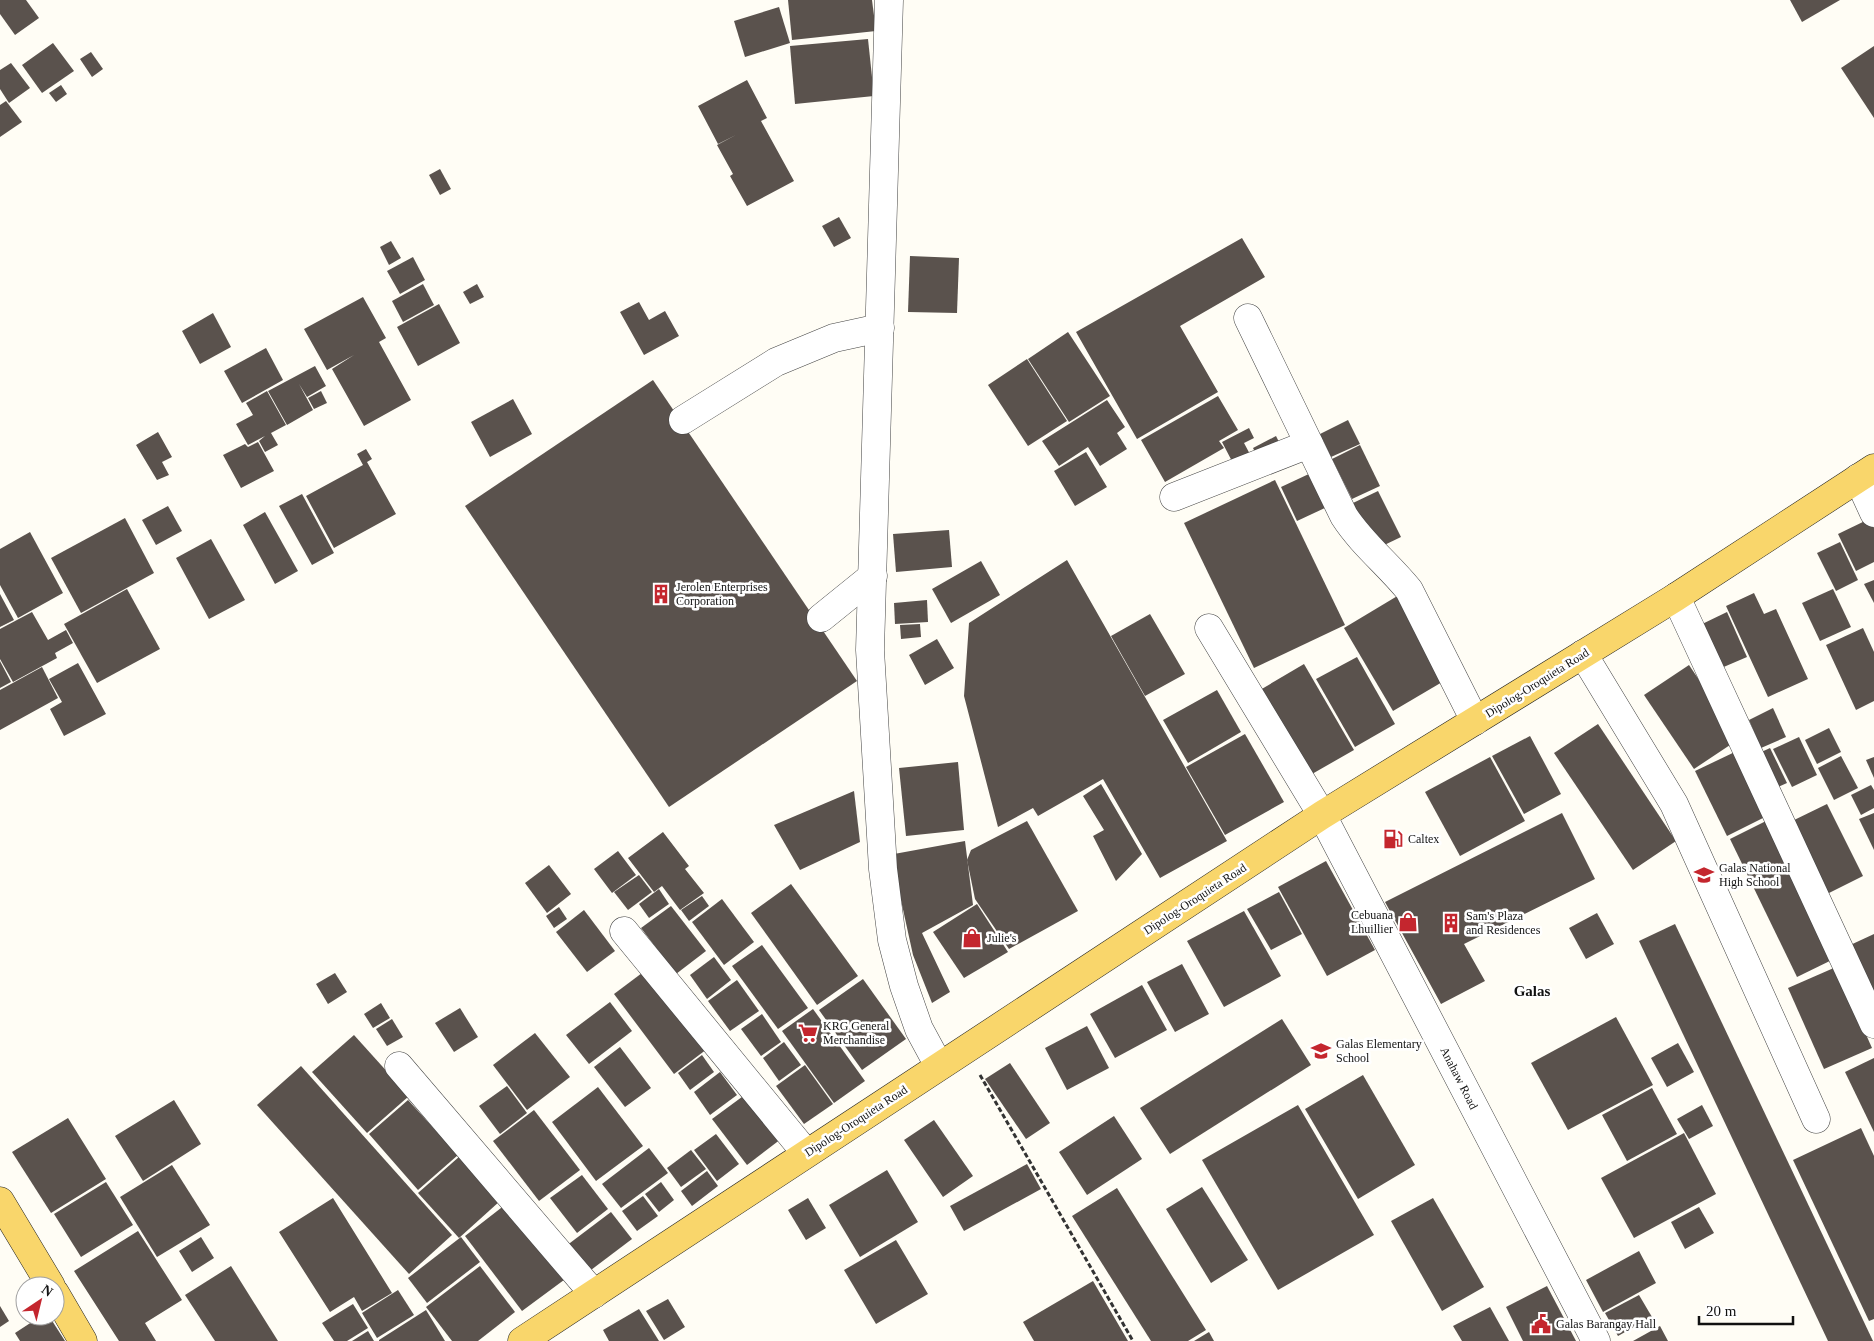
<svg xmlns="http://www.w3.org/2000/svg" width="1874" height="1341" viewBox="0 0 1874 1341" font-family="'Times New Roman',serif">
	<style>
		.building { fill: #5a524d }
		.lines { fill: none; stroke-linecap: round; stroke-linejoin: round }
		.minor-casing { stroke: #444; stroke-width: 29 }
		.major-casing { stroke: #222; stroke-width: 29 }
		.path { stroke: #333; stroke-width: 3; stroke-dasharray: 5 2.5; stroke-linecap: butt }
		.minor { stroke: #fff; stroke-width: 28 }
		.major { stroke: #f9d66b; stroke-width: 28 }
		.labels { text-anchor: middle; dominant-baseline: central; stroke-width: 5; stroke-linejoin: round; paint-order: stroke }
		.poi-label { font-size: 12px; fill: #111; stroke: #fff; text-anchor: start }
		.street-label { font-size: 12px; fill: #111; stroke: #fff }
		.quarter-label { font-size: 15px; font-weight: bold; fill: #111; stroke: #fff }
	</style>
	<rect width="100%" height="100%" fill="#fffdf5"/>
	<g class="building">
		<polygon points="0,0 26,0 39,18 15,35 0,14"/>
		<polygon points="788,0 872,0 876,31 792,40"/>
		<polygon points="1790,0 1840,0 1802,22"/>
		<polygon points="779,7 790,43 745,57 734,21"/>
		<polygon points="868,39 874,96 795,104 790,46"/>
		<polygon points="53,43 74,71 42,93 22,65"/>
		<polygon points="1874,46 1874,118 1841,68"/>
		<polygon points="91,52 103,69 92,77 80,59"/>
		<polygon points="11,63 30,88 9,103 0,89 0,70"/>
		<polygon points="747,80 767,118 761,121 794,181 747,206 730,176 733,174 717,145 736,135 718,144 698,106"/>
		<polygon points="61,85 67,94 56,102 49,93"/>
		<polygon points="6,101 22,122 0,137 0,105"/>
		<polygon points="440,169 451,189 440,195 429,175"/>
		<polygon points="839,217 851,238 834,247 822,226"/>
		<polygon points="1242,238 1265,277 1180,326 1218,392 1137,439 1076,332"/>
		<polygon points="391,241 401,258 389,265 380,247"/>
		<polygon points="910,256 959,258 957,313 908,312"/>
		<polygon points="413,257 425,280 400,294 387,271"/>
		<polygon points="423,284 434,305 403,322 392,301"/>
		<polygon points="477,284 484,297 470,304 463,292"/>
		<polygon points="363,297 386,338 379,342 411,400 364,426 332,369 354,355 327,370 304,329"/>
		<polygon points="639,302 649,320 665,311 679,336 644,355 620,312"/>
		<polygon points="439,304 460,343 418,366 397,327"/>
		<polygon points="213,313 231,347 200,364 182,331"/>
		<polygon points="1068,332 1110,396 1069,422 1028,359"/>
		<polygon points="266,348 283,380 242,403 224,371"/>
		<polygon points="1027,359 1067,421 1028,446 988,385"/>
		<polygon points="315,366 326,386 307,397 299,384 313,410 287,425 268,391"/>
		<polygon points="653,380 857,681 669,807 465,506"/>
		<polygon points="267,391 286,425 271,433 278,445 265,452 259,441 265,436 248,445 236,424 253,415 246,403"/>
		<polygon points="321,391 327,403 314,409 308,398"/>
		<polygon points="1218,396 1238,430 1219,441 1224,448 1165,482 1141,440"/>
		<polygon points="513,399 532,434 490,457 471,422"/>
		<polygon points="1107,400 1125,427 1117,433 1127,449 1100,466 1088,447 1059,466 1042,441"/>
		<polygon points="1348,420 1360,444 1331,457 1320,434"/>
		<polygon points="1249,428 1254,438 1244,443 1252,458 1235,467 1222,442"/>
		<polygon points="158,432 172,457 162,462 169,475 157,480 136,445"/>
		<polygon points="1276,436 1282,448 1259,460 1253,448"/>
		<polygon points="258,442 274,471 241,488 223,455 245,444 248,447"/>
		<polygon points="1360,445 1380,486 1352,499 1332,459"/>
		<polygon points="366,449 372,459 367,462 396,514 334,548 306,496 363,465 357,454"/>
		<polygon points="1086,452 1107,487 1075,506 1054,471"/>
		<polygon points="1311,473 1327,507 1297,521 1281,487"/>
		<polygon points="1275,480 1345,625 1254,668 1184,523"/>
		<polygon points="1378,491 1401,537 1376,549 1353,503"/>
		<polygon points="302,494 334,553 312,565 279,506"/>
		<polygon points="168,506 182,531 156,545 142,520"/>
		<polygon points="265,512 298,571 275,584 243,525"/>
		<polygon points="125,518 154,573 81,613 51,558"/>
		<polygon points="1869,519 1874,528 1874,562 1856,571 1838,534"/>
		<polygon points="949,530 952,567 896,572 893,534"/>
		<polygon points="30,532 63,593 18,618 0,585 0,549"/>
		<polygon points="211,539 245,600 209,619 176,558"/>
		<polygon points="1840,542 1858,580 1836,591 1817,553"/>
		<polygon points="1067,560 1227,841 1160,878 1103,779 1038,816 1033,808 998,827 964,696 969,623"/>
		<polygon points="981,561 1000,595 951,623 932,589"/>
		<polygon points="1874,580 1874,603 1864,584"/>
		<polygon points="127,589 160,649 97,683 64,624"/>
		<polygon points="1833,589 1851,627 1820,641 1802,603"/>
		<polygon points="1754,593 1764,614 1776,609 1808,679 1768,697 1726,606"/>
		<polygon points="0,594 14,620 0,627"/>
		<polygon points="1399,595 1449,678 1393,711 1344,628"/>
		<polygon points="927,600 928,622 895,624 894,603"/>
		<polygon points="32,612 48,640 66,630 73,643 55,653 57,658 13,682 0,659 0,629"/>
		<polygon points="1727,612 1747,657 1719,669 1698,626"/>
		<polygon points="1150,614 1185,674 1145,696 1111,636"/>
		<polygon points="920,624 921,637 901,639 900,625"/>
		<polygon points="1863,628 1874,652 1874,701 1856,710 1826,645"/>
		<polygon points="937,639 954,668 925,685 909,655"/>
		<polygon points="1357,657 1395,724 1355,747 1316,679"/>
		<polygon points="0,661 11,682 0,688"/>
		<polygon points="78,663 106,714 64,736 50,709 62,702 49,679"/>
		<polygon points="1304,664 1354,750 1305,778 1255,693"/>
		<polygon points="1689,665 1739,739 1694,769 1644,695"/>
		<polygon points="42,667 58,698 0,730 0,690"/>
		<polygon points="1217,690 1241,732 1188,763 1163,720"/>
		<polygon points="1773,708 1786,737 1761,748 1749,720"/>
		<polygon points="1598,724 1676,841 1633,870 1554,753"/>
		<polygon points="1829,728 1841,752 1817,764 1805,740"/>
		<polygon points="1245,734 1284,802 1225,835 1186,767"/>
		<polygon points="1530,736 1561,794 1524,814 1492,756"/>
		<polygon points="1799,737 1817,775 1792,787 1773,749"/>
		<polygon points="1770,748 1787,783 1771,790 1755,755"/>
		<polygon points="1739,750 1771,814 1727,836 1695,771"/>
		<polygon points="1841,756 1858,788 1834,800 1818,768"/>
		<polygon points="1490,757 1525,821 1460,856 1425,792"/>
		<polygon points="1874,757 1874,778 1866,760"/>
		<polygon points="958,762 964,830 906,836 899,768"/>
		<polygon points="1101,784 1142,854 1116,881 1093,836 1104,830 1083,796"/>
		<polygon points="1871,785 1874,790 1874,808 1861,815 1851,795"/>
		<polygon points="854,791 860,842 800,870 774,825"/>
		<polygon points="1827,804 1863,876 1825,895 1788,823"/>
		<polygon points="1562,813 1595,879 1464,944 1485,981 1441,1004 1385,902"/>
		<polygon points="1874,813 1874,850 1859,819"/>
		<polygon points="1772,818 1840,956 1797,977 1730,839"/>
		<polygon points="1027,821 1078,911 1009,949 975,899 967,860 971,850"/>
		<polygon points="663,832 689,866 685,869 704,893 680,910 662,886 654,892 628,858"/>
		<polygon points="965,841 973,905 922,933 950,992 932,1003 913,955 895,873 894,854"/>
		<polygon points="618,851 636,875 612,893 594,869"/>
		<polygon points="1326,861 1375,950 1327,976 1278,887"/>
		<polygon points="549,865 571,894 547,913 525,883"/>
		<polygon points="639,875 652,892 628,910 614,892"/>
		<polygon points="791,884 858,976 817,1005 751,913"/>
		<polygon points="659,889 669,904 649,918 639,904"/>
		<polygon points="1279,892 1302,934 1271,950 1247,909"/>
		<polygon points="702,896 709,906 689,921 681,910"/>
		<polygon points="722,899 754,942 724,965 692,922"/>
		<polygon points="977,904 1008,952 964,978 933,932"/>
		<polygon points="671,906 706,951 676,974 641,928"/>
		<polygon points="559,907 567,919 554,928 546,916"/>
		<polygon points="584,910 615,951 587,972 556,932"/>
		<polygon points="1244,911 1281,976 1224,1007 1187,941"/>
		<polygon points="1597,913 1614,944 1586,959 1569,928"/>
		<polygon points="1675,924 1873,1341 1828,1341 1639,941"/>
		<polygon points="1874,934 1874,1009 1846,947"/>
		<polygon points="762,945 808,1008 778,1029 732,966"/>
		<polygon points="714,957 731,980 707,999 690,975"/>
		<polygon points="1182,964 1209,1014 1175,1032 1147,982"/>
		<polygon points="1836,967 1872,1048 1824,1069 1788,988"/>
		<polygon points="646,970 707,1049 674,1074 614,994"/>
		<polygon points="335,973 347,992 328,1004 316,984"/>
		<polygon points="863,979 906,1039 862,1070 819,1010"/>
		<polygon points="737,980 759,1011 730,1031 708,1001"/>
		<polygon points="1142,985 1167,1030 1115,1058 1090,1014"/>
		<polygon points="610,1002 632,1031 589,1064 566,1035"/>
		<polygon points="381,1003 390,1018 373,1028 364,1014"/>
		<polygon points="460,1008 478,1037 454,1052 435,1023"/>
		<polygon points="813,1009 865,1081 834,1103 782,1031"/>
		<polygon points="762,1014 781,1042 761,1056 741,1029"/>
		<polygon points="1616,1017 1653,1085 1568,1130 1531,1063"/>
		<polygon points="392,1019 403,1037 387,1046 376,1029"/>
		<polygon points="1282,1019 1311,1065 1170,1154 1140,1108"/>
		<polygon points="1087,1026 1109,1068 1067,1090 1045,1048"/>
		<polygon points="535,1033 570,1077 527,1110 493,1065"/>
		<polygon points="354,1035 409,1096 367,1133 312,1072"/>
		<polygon points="784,1042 801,1065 779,1081 763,1058"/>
		<polygon points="1678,1043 1694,1072 1667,1087 1651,1058"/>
		<polygon points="620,1047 651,1088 625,1107 594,1067"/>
		<polygon points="702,1055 714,1072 690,1090 678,1073"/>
		<polygon points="1874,1058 1874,1132 1845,1072"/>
		<polygon points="1010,1063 1050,1123 1026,1139 985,1079"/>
		<polygon points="805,1065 833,1104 804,1124 776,1086"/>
		<polygon points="301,1066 452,1235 409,1274 257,1105"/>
		<polygon points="720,1072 737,1095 710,1115 694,1092"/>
		<polygon points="1363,1075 1415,1165 1358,1199 1305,1109"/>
		<polygon points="507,1086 527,1113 500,1134 479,1106"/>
		<polygon points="598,1087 643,1146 596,1181 552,1122"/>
		<polygon points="1652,1088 1677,1134 1627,1161 1602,1115"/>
		<polygon points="746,1094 781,1139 747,1165 712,1119"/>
		<polygon points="174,1100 201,1144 143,1181 115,1136"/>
		<polygon points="408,1100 458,1155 418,1190 369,1134"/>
		<polygon points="1298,1105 1374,1235 1278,1290 1202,1160"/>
		<polygon points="1702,1105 1713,1126 1689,1139 1677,1119"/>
		<polygon points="534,1110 580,1170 539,1201 493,1141"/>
		<polygon points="1114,1116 1142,1159 1087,1195 1059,1152"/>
		<polygon points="68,1118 106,1179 51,1213 12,1152"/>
		<polygon points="934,1120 973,1176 943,1197 904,1140"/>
		<polygon points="1861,1128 1874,1156 1874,1319 1869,1321 1793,1160"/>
		<polygon points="1684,1133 1716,1194 1634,1238 1601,1178"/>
		<polygon points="716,1134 739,1164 717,1181 694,1150"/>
		<polygon points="649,1148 668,1173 621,1208 602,1184"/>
		<polygon points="691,1150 706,1169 681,1187 667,1168"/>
		<polygon points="460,1156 500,1201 459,1238 418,1193"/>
		<polygon points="1027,1164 1041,1189 964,1231 950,1206"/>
		<polygon points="172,1165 210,1225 157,1257 120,1197"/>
		<polygon points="887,1170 918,1222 860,1257 829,1205"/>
		<polygon points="707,1171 718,1186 692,1206 681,1191"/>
		<polygon points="582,1175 608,1209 577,1233 550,1198"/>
		<polygon points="106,1182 133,1225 81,1257 54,1214"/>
		<polygon points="661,1182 674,1200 659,1212 645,1194"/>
		<polygon points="1202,1187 1248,1260 1211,1283 1166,1209"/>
		<polygon points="1117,1188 1206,1330 1188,1341 1151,1341 1072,1216"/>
		<polygon points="643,1196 658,1216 637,1231 622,1211"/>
		<polygon points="333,1198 392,1293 362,1311 354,1297 330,1312 279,1232"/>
		<polygon points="808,1198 826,1228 806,1240 788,1210"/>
		<polygon points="1433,1198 1484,1287 1442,1311 1391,1221"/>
		<polygon points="510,1201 568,1277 522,1311 465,1236"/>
		<polygon points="1699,1207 1714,1233 1685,1249 1671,1222"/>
		<polygon points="611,1212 632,1239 587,1273 566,1246"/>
		<polygon points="138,1231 182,1300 145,1323 156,1341 119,1341 74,1271"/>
		<polygon points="201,1237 214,1258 192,1272 179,1251"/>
		<polygon points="461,1237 480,1262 427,1303 408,1278"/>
		<polygon points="896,1240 928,1294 876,1324 844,1270"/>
		<polygon points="1639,1251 1656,1283 1603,1312 1586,1280"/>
		<polygon points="231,1266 278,1341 215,1341 185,1295"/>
		<polygon points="480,1266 515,1312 478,1341 452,1341 426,1307"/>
		<polygon points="1093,1281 1128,1341 1034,1341 1023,1322"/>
		<polygon points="1547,1286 1576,1341 1523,1341 1506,1307"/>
		<polygon points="398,1290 414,1315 377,1338 362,1313"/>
		<polygon points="1639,1295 1652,1317 1618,1336 1605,1313"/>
		<polygon points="668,1299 685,1327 664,1340 646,1311"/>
		<polygon points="353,1304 368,1328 347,1341 334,1341 322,1323"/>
		<polygon points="0,1306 9,1321 0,1327"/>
		<polygon points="1490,1307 1509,1341 1462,1341 1453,1326"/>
		<polygon points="639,1309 659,1341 609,1341 603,1330"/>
		<polygon points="426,1310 445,1341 379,1341 379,1340"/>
		<polygon points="41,1316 49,1316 65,1341 20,1341 15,1333"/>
		<polygon points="1660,1326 1668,1341 1633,1341"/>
		<polygon points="368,1331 374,1341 352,1341"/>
		<polygon points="1209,1332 1214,1341 1194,1341"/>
	</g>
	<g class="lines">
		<defs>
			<g id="minor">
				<polyline points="889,0 870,650 883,869 892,940 904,986 919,1029 939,1066"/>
				<path d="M1248,318L1344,516C1362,544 1388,564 1409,590L1475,721"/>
				<polyline points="683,420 776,362 834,338 880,328"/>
				<polyline points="1858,478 1874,513"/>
				<polyline points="1174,497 1309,444"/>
				<polyline points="1676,597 1874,1024"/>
				<polyline points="821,618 873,576"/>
				<polyline points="1209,628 1322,815 1596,1341"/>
				<polyline points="1583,654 1674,804 1816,1119"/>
				<polyline points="624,931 806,1153"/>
				<polyline points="399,1066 594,1294"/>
			</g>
			<g id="major">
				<polyline points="0,1201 51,1286"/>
				<polyline points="55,1293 83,1341"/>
				<polyline points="522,1341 1322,815 1676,597 1874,468"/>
			</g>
		</defs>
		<use href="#minor" class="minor-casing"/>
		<use href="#major" class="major-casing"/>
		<polyline class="path" points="980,1075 1133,1341"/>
		<use href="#minor" class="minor"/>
		<use href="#major" class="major"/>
	</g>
	<defs>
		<symbol id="building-bare" viewBox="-9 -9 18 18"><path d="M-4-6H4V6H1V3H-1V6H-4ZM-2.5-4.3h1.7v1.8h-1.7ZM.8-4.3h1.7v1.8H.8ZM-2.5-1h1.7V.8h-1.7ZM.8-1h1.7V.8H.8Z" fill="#c4262e" stroke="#fff" stroke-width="2.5" paint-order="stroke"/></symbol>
		<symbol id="fuel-bare" viewBox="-9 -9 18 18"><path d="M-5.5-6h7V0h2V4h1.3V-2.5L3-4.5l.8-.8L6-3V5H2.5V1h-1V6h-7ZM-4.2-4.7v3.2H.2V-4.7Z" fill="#c4262e" stroke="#fff" stroke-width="2.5" paint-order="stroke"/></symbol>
		<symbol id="school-bare" viewBox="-9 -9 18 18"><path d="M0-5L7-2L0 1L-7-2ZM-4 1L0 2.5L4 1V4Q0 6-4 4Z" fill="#c4262e" stroke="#fff" stroke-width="2.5" paint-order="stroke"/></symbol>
		<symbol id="shop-bare" viewBox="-9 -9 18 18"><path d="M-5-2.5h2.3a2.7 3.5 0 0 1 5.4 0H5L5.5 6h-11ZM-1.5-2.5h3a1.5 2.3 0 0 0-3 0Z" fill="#c4262e" stroke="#fff" stroke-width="2.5" paint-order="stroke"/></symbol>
		<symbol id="supermarket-bare" viewBox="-9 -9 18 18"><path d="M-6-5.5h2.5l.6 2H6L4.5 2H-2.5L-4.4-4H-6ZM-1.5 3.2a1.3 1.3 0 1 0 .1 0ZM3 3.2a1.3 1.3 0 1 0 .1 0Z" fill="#c4262e" stroke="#fff" stroke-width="2.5" paint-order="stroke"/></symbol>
		<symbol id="civic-bare" viewBox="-9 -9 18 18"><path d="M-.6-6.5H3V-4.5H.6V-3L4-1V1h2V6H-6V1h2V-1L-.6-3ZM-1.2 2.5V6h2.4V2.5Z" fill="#c4262e" stroke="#fff" stroke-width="2.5" paint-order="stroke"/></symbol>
	</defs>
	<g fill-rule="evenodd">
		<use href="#building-bare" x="647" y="580" width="28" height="28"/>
		<use href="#fuel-bare" x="1379" y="825" width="28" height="28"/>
		<use href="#school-bare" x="1690" y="861" width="28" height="28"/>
		<use href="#shop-bare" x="1394" y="908" width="28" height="28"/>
		<use href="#building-bare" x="1437" y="909" width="28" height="28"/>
		<use href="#shop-bare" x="958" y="924" width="28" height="28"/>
		<use href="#supermarket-bare" x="794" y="1019" width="28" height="28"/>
		<use href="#school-bare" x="1307" y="1037" width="28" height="28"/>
		<use href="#civic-bare" x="1527" y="1310" width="28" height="28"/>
	</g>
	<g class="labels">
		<g class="poi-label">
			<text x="676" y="587">Jerolen Enterprises<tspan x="676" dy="14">Corporation</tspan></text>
			<text x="1408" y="839">Caltex</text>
			<text x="1719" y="868">Galas National<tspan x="1719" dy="14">High School</tspan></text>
			<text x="1393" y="915" text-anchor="end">Cebuana<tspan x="1393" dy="14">Lhuillier</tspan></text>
			<text x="1466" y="916">Sam's Plaza<tspan x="1466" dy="14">and Residences</tspan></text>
			<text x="987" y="938">Julie's</text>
			<text x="823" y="1026">KRG General<tspan x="823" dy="14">Merchandise</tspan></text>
			<text x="1336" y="1044">Galas Elementary<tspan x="1336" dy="14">School</tspan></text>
			<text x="1556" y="1324">Galas Barangay Hall</text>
		</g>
		<g class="street-label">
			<text transform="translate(1537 683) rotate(-32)">Dipolog-Oroquieta Road</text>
			<text transform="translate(1195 899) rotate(-33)">Dipolog-Oroquieta Road</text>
			<text transform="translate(1459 1078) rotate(63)">Anahaw Road</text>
			<text transform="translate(856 1121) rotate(-33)">Dipolog-Oroquieta Road</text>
		</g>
		<g class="quarter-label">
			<text x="1532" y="991">Galas</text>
		</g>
	</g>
	<g transform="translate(40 1301) rotate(35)"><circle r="24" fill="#ffffff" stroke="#a0a0a0"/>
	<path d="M0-4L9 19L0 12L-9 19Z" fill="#c4262e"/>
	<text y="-8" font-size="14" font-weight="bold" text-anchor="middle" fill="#111111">N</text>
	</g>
	<path d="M1699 1316v8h94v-8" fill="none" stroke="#111111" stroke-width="2.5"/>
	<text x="1706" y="1316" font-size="15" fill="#111111" stroke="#ffffff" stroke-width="4" paint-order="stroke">20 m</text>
</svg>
